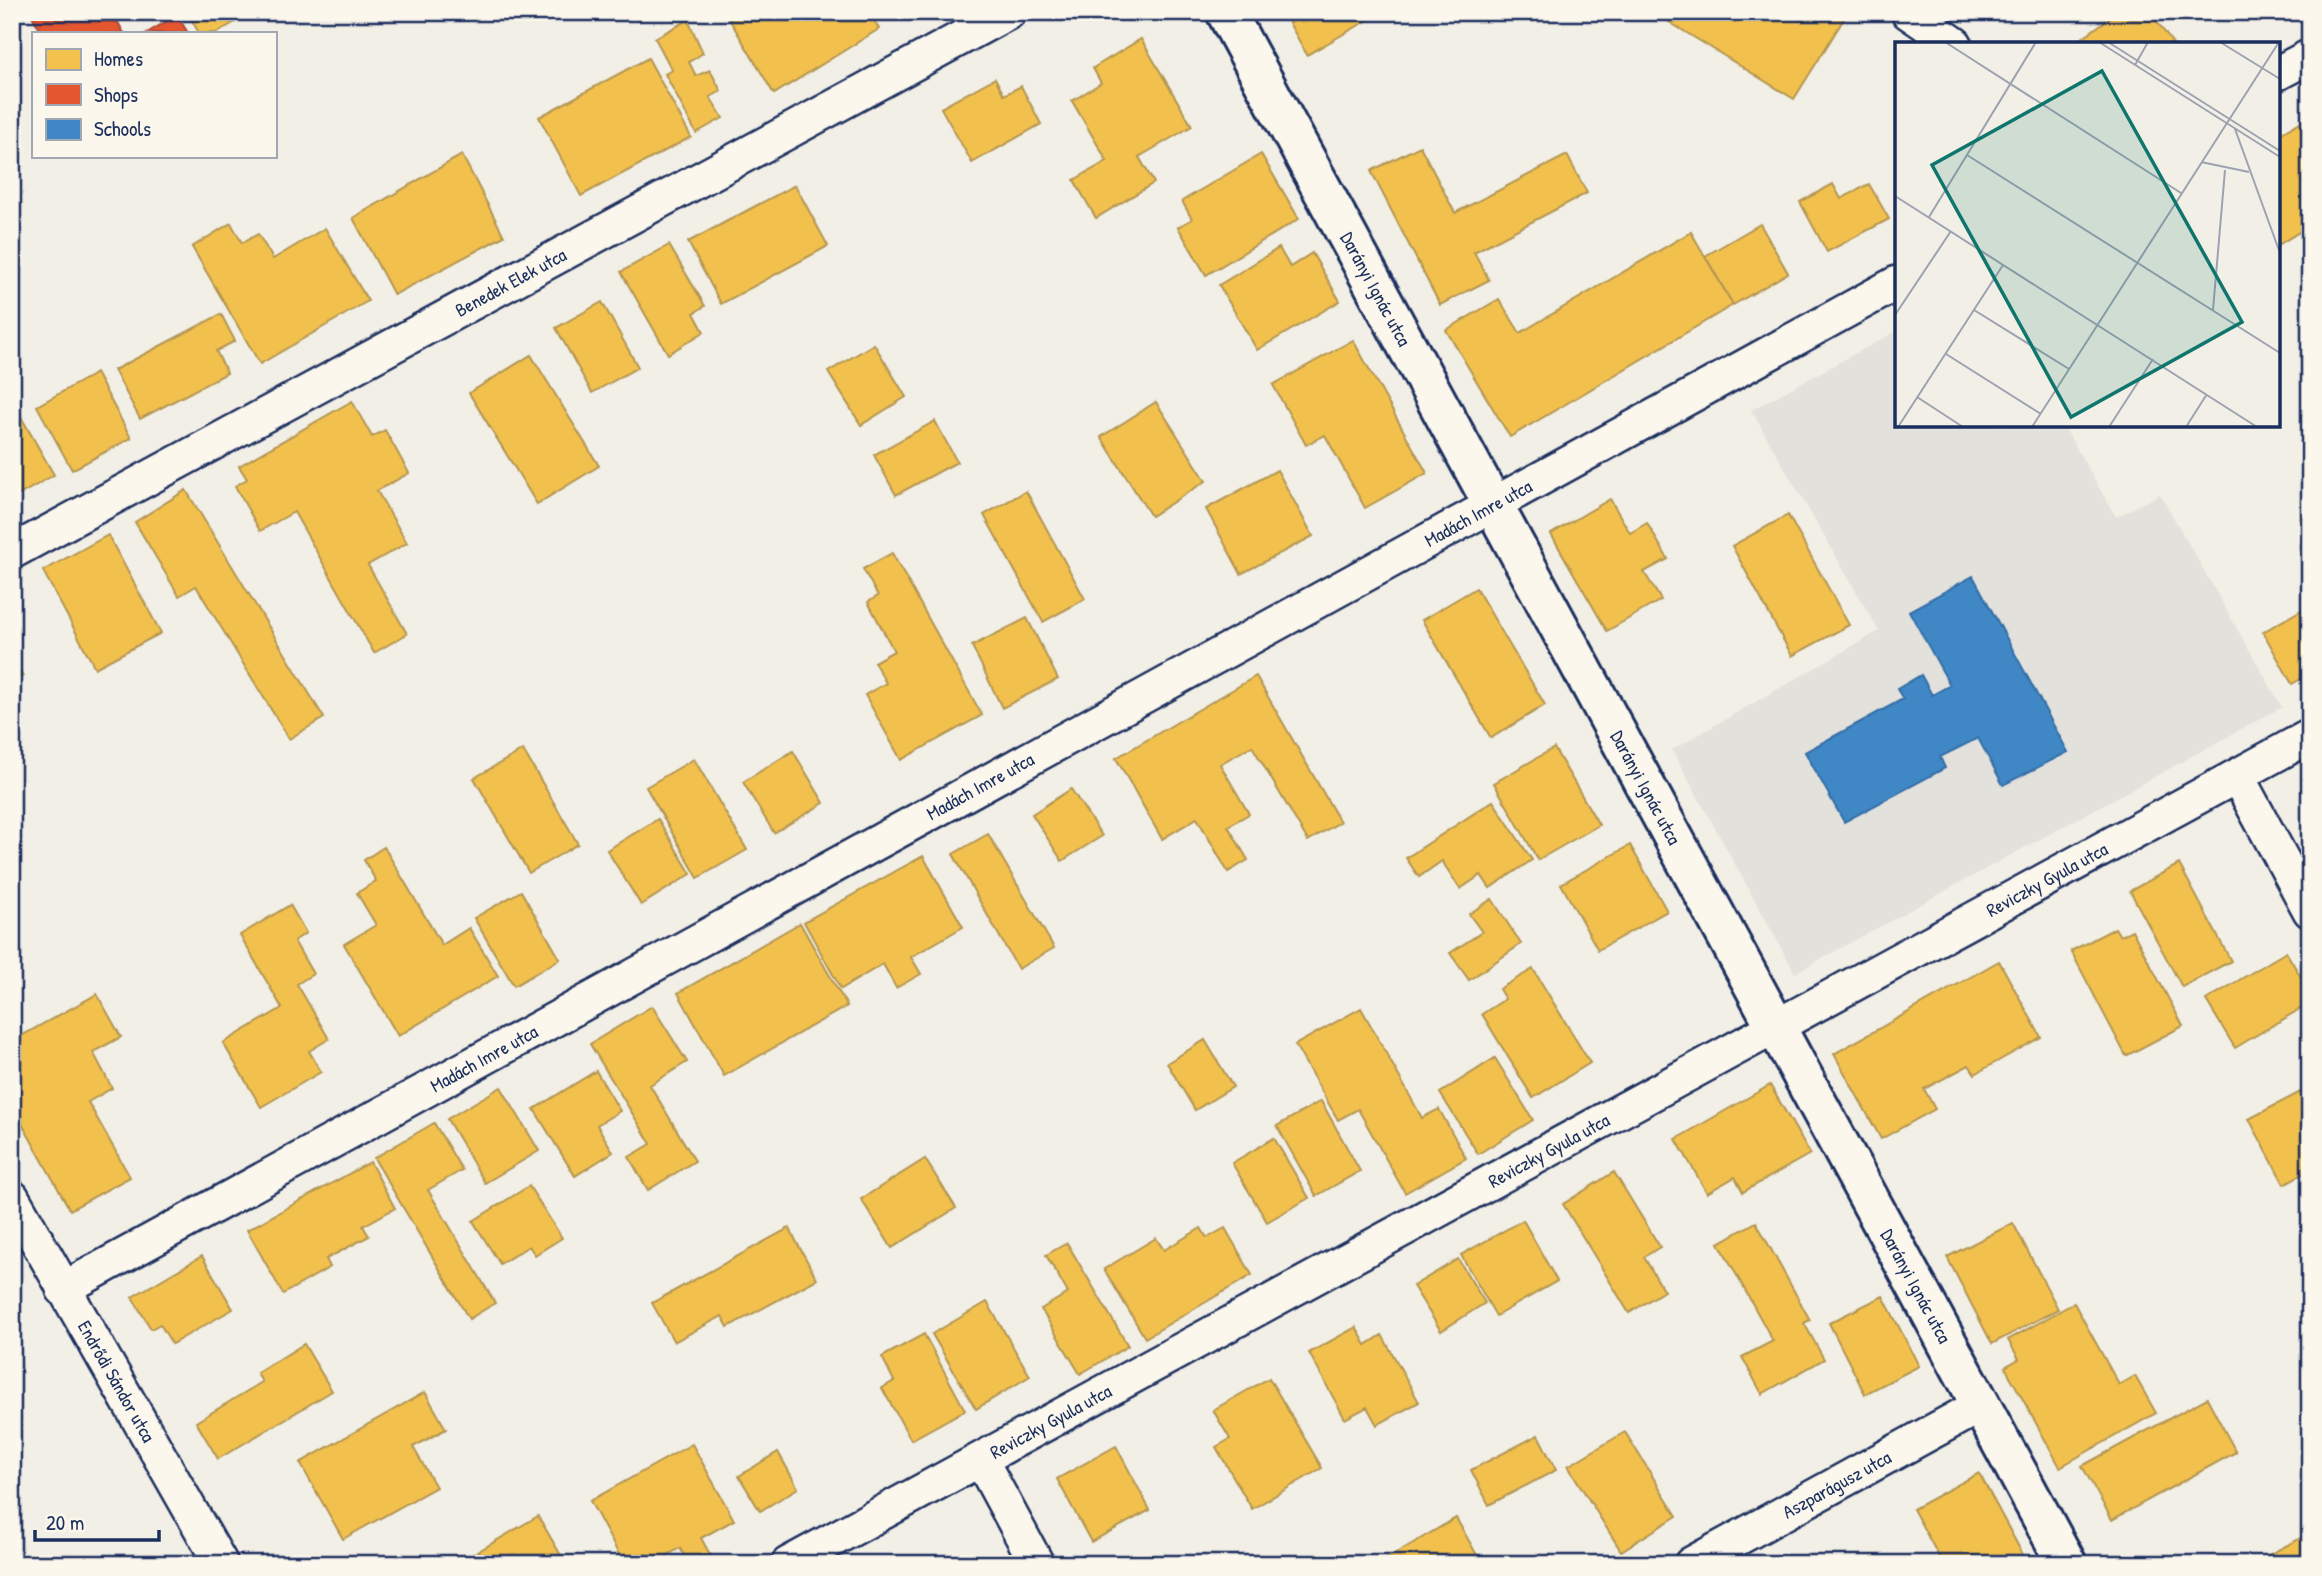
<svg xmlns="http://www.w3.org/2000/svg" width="2322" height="1576" viewBox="0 0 2322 1576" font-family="'Patrick Hand',sans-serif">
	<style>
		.built { fill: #e2e1dc }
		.homes { fill: #f2c14e; stroke: #b29553; stroke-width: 2 }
		.shops { fill: #e4572e; stroke: #a84b3c; stroke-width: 2 }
		.schools { fill: #3f88c5; stroke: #346da6; stroke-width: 2 }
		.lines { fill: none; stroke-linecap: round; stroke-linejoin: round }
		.minor-casing { stroke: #1b2f5e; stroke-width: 38 }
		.tertiary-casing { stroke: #1b2f5e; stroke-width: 44 }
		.minor { stroke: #fbf7ec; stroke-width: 33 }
		.tertiary { stroke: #fbf7ec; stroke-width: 38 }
		.labels { text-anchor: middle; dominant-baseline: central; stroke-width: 7; stroke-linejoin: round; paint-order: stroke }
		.street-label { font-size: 19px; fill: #1b2f5e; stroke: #fbf7ec }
		.inset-road { fill: none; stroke: #9ca2b0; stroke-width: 2 }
		.view { fill: #0f766e; fill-opacity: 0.15; stroke: #0f766e; stroke-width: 3.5 }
		.inset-edge { fill: none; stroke: #1b2f5e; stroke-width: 3.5 }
	</style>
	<rect width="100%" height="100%" fill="#f2efe6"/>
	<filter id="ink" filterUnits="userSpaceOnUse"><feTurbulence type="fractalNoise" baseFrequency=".0143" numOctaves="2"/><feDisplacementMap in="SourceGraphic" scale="14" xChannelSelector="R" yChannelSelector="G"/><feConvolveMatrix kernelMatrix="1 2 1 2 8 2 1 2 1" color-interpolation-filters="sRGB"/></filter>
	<g filter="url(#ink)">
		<polygon class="built" points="1897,331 1897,425 2063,425 2116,517 2160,494 2282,707 1795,973 1672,750 1879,631 1751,410"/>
		<g class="homes">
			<polygon points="187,12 231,12 237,21 216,33 199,33"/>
			<polygon points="735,12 869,12 879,29 774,94 728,17"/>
			<polygon points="1283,12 1382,12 1307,55"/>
			<polygon points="1664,12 1837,12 1845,17 1794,99 1661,17"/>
			<polygon points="2118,12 2150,12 2173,44 2086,44 2082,38"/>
			<polygon points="688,20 703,53 689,62 696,76 710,70 721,91 710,97 723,118 696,133 665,74 672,70 655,38"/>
			<polygon points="1141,39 1192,126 1139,157 1154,183 1096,218 1074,180 1107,161 1072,101 1101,83 1093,68"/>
			<polygon points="648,58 691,137 581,196 539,117"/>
			<polygon points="995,78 1004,95 1021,86 1041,124 972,163 941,108"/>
			<polygon points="2307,118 2310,123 2310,246 2301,231 2278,245 2278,135"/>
			<polygon points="1420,146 1455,213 1567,155 1587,193 1474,252 1489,280 1440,305 1371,171"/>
			<polygon points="1261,154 1299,219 1206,275 1178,227 1192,219 1182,201"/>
			<polygon points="462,155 504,236 394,295 353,218"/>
			<polygon points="1833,184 1841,199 1869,184 1889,219 1827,252 1800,202"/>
			<polygon points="795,185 828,246 721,304 688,242"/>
			<polygon points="231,223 242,243 258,234 273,259 325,228 368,301 260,364 192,247"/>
			<polygon points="1760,224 1788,273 1733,305 1705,256"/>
			<polygon points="1691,232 1733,305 1510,437 1446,330 1499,299 1520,333"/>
			<polygon points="669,245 705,306 694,313 704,332 668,354 621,272"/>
			<polygon points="1279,248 1290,267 1312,253 1340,301 1257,350 1219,285"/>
			<polygon points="602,302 638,367 592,393 556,328"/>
			<polygon points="221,314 235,341 216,351 227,373 140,419 114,370"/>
			<polygon points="1353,340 1427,473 1365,508 1325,435 1306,445 1273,385"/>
			<polygon points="874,344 906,397 861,425 828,372"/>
			<polygon points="531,355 599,466 537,504 469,393"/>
			<polygon points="96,373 131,438 72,470 37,406"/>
			<polygon points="12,401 54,475 12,499"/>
			<polygon points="352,401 372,437 385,430 409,473 377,491 407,543 368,565 407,634 374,653 294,512 260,531 235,486 247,479 239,466"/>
			<polygon points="1156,402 1206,481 1151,516 1101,437"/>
			<polygon points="935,421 957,462 896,495 874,455"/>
			<polygon points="1277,470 1313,536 1241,574 1206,509"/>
			<polygon points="186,490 324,718 289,739 196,586 179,596 135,522"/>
			<polygon points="1026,491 1085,599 1043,622 984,515"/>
			<polygon points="1610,499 1630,533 1647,523 1668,559 1644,572 1661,600 1607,631 1551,534"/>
			<polygon points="1788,515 1849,625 1792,656 1732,546"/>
			<polygon points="108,535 161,633 95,668 43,571"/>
			<polygon points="892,553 982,715 901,760 865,695 886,683 874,662 894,651 868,602 878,596 863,569"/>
			<polygon points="1476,588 1545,705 1491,738 1422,620"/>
			<polygon points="2310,605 2310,674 2292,684 2263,632"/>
			<polygon points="1027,618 1058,679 1002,708 972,646"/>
			<polygon points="12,658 23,676 12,682"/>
			<polygon points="1256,676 1340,822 1308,841 1252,746 1220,764 1249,814 1228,826 1248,860 1228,872 1197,818 1162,839 1116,758"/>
			<polygon points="1554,748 1599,825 1538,860 1494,783"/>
			<polygon points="523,750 578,844 529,873 474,778"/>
			<polygon points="793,751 824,803 774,833 743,782"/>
			<polygon points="694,759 747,850 698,878 646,787"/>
			<polygon points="1071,789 1102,836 1062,861 1032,814"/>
			<polygon points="1493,801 1532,860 1490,888 1481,875 1460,889 1442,861 1419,877 1406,858"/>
			<polygon points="658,819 691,874 641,905 607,850"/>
			<polygon points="988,834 1054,948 1018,969 953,854"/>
			<polygon points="1630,845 1667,911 1598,950 1561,884"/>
			<polygon points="384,847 442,945 469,928 498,976 398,1036 344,944 376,925 357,893 376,881 364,860"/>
			<polygon points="923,856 963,927 911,957 921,974 896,988 883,964 841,989 804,922"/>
			<polygon points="2179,864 2231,961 2182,987 2130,891"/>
			<polygon points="521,891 560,959 514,986 474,918"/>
			<polygon points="1492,899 1521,944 1469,980 1450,953 1482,932 1469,914"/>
			<polygon points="290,905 306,933 294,941 313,974 297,984 329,1039 309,1051 321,1072 261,1107 223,1043 282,1008 240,935"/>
			<polygon points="800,923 847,1006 724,1076 678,993"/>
			<polygon points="2115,928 2120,936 2132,930 2183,1026 2126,1056 2071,951"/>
			<polygon points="2286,952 2310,992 2310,1003 2235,1048 2206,1000"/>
			<polygon points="1999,961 2041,1037 1975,1074 1969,1065 1924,1089 1935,1109 1881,1139 1834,1054"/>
			<polygon points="1533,969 1590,1063 1533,1098 1482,1014 1505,999 1499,989"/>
			<polygon points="97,994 121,1037 93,1052 112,1088 88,1102 130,1177 70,1210 12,1106 12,1041"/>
			<polygon points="652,1006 687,1062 650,1085 695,1161 648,1190 629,1157 651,1144 590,1044"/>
			<polygon points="1361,1008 1422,1118 1439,1109 1466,1158 1405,1193 1358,1109 1338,1120 1295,1045"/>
			<polygon points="1205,1040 1233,1087 1195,1110 1167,1063"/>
			<polygon points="1495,1058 1533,1120 1478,1154 1440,1093"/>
			<polygon points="596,1071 620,1111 597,1125 613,1152 575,1176 534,1109"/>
			<polygon points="1770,1085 1810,1154 1743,1192 1735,1177 1707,1193 1676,1139"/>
			<polygon points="501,1087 539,1151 485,1183 447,1119"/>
			<polygon points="2310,1087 2310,1170 2284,1184 2249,1119"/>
			<polygon points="1321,1101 1360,1171 1316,1196 1277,1126"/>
			<polygon points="434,1123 462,1170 428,1190 495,1303 469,1319 374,1158"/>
			<polygon points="1274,1138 1309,1198 1267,1222 1232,1163"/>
			<polygon points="925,1159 956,1208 892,1248 861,1199"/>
			<polygon points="370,1162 395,1208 363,1226 369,1236 326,1259 330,1267 283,1294 247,1230"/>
			<polygon points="1614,1172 1660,1247 1644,1257 1664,1291 1629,1313 1563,1204"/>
			<polygon points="529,1186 562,1238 535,1255 529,1246 500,1264 473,1221"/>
			<polygon points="1523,1220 1557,1281 1496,1316 1461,1255"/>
			<polygon points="1756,1222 1810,1320 1804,1323 1824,1359 1762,1394 1742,1357 1773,1341 1719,1243"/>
			<polygon points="2013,1223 2058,1309 1992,1344 1947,1257"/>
			<polygon points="789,1228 817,1279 728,1327 722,1316 674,1342 652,1303"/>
			<polygon points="1201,1228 1207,1238 1225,1228 1252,1275 1145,1338 1104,1269 1156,1238 1164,1250"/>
			<polygon points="1067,1243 1128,1346 1080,1374 1041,1309 1068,1293 1046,1255"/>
			<polygon points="202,1256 233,1309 172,1344 160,1324 151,1329 132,1297"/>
			<polygon points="1458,1259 1485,1303 1441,1331 1413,1286"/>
			<polygon points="1883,1296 1919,1366 1865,1394 1829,1323"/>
			<polygon points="987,1302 1030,1376 976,1409 932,1334"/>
			<polygon points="2074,1303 2119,1385 2135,1376 2156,1413 2060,1467 2005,1367 2019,1359 2008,1340"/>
			<polygon points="1356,1327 1366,1345 1382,1335 1419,1402 1377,1425 1367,1407 1345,1419 1309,1353"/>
			<polygon points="924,1334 965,1410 911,1440 882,1388 894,1381 882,1357"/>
			<polygon points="304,1344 332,1391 218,1459 196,1422 262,1382 257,1373"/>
			<polygon points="1269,1378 1322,1468 1252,1509 1216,1447 1230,1439 1213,1410"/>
			<polygon points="425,1392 446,1429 413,1447 436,1487 343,1539 300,1463"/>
			<polygon points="2207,1398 2236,1452 2112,1520 2082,1466"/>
			<polygon points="1625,1432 1677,1516 1621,1551 1568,1466"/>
			<polygon points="1538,1435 1556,1470 1489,1505 1471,1470"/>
			<polygon points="692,1444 734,1520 701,1538 714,1562 689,1564 680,1548 652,1564 624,1564 590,1501"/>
			<polygon points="1116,1446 1150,1510 1091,1542 1057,1479"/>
			<polygon points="778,1452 798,1488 760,1511 739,1476"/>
			<polygon points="1979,1473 2028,1564 1943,1564 1913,1509"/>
			<polygon points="538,1516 566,1564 463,1564 462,1561"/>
			<polygon points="1456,1518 1482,1564 1389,1564 1386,1559"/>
			<polygon points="2310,1533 2310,1564 2252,1564"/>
		</g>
		<g class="shops">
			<polygon points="30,12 112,12 124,33 42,33"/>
			<polygon points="177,15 188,33 147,33"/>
		</g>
		<polygon class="schools" points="1973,576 2068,752 2003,785 1978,738 1940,757 1945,768 1844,822 1805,752 1903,699 1897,689 1921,675 1932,695 1950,685 1909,611"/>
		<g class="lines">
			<defs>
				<g id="minor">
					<polyline points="1908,12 1955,44"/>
					<polyline points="2278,73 2310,56"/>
					<path id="s1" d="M12,552L1009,12"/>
					<polyline points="2237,776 2310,911"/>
					<path id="s2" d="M12,1197L221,1564"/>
					<path id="s3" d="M63,1289L1897,283"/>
					<polyline points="981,1460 1037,1564"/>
					<path id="s4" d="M788,1564L2310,736"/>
					<path id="s5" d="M1691,1564L1981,1405"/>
				</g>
				<g id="tertiary">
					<path id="s6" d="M1226,12L2067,1564"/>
				</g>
			</defs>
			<use href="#minor" class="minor-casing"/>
			<use href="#tertiary" class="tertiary-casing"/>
			<use href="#minor" class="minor"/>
			<use href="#tertiary" class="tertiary"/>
		</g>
	</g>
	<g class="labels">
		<g class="street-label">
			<text stroke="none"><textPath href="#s1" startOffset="567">Benedek Elek utca</textPath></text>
			<text stroke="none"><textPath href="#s6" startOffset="315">Darányi Ignác utca</textPath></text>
			<text stroke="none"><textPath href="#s3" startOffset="1614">Madách Imre utca</textPath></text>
			<text stroke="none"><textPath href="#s3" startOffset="1046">Madách Imre utca</textPath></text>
			<text stroke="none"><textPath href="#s6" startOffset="882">Darányi Ignác utca</textPath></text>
			<text stroke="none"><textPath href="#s4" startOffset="1433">Reviczky Gyula utca</textPath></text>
			<text stroke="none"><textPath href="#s3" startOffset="480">Madách Imre utca</textPath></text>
			<text stroke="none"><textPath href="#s4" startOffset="866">Reviczky Gyula utca</textPath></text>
			<text stroke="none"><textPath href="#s6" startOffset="1449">Darányi Ignác utca</textPath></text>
			<text stroke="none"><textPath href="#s2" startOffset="212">Endrődi Sándor utca</textPath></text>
			<text stroke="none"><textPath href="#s4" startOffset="299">Reviczky Gyula utca</textPath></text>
			<text stroke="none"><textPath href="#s5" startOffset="166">Aszparágusz utca</textPath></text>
		</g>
	</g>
	<g transform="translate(1895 42)">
		<rect width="385" height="385" fill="#f2efe6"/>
		<path class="inset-road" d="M50,0L286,151M204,0L385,115M213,0L385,109M325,0L385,37M240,23L253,0M340,87L385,211M72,113L385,311M306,120L354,130M0,154L362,385M34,175L141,0M79,268L174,327M318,268L330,128M0,273L56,189M51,312L146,372M22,355L68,385M3,385L108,223M137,385L384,0M214,385L258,317M291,385L312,352"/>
		<path class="view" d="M207,29L347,280L176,375L37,123Z"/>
		<rect width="385" height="385" class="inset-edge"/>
	</g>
	<rect width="2322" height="1576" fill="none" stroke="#fbf7ec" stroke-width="42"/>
	<rect x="21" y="21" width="2280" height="1534" fill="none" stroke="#1b2f5e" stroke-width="2.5" filter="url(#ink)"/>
	<rect x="32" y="32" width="245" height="126" fill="#fbf7ec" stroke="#a1a7b3" stroke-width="2"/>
	<rect x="46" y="49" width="35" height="21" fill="#f2c14e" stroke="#a1a7b3" stroke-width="2"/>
	<text x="94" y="66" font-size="21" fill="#1b2f5e">Homes</text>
	<rect x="46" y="84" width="35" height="21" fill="#e4572e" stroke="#a1a7b3" stroke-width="2"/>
	<text x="94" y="102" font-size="21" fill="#1b2f5e">Shops</text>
	<rect x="46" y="119" width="35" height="21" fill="#3f88c5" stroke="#a1a7b3" stroke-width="2"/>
	<text x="94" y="136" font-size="21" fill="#1b2f5e">Schools</text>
	<path d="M35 1530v10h124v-10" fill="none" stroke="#1b2f5e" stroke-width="3.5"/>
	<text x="46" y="1530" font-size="21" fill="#1b2f5e" stroke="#fbf7ec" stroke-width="5" paint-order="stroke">20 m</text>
</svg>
